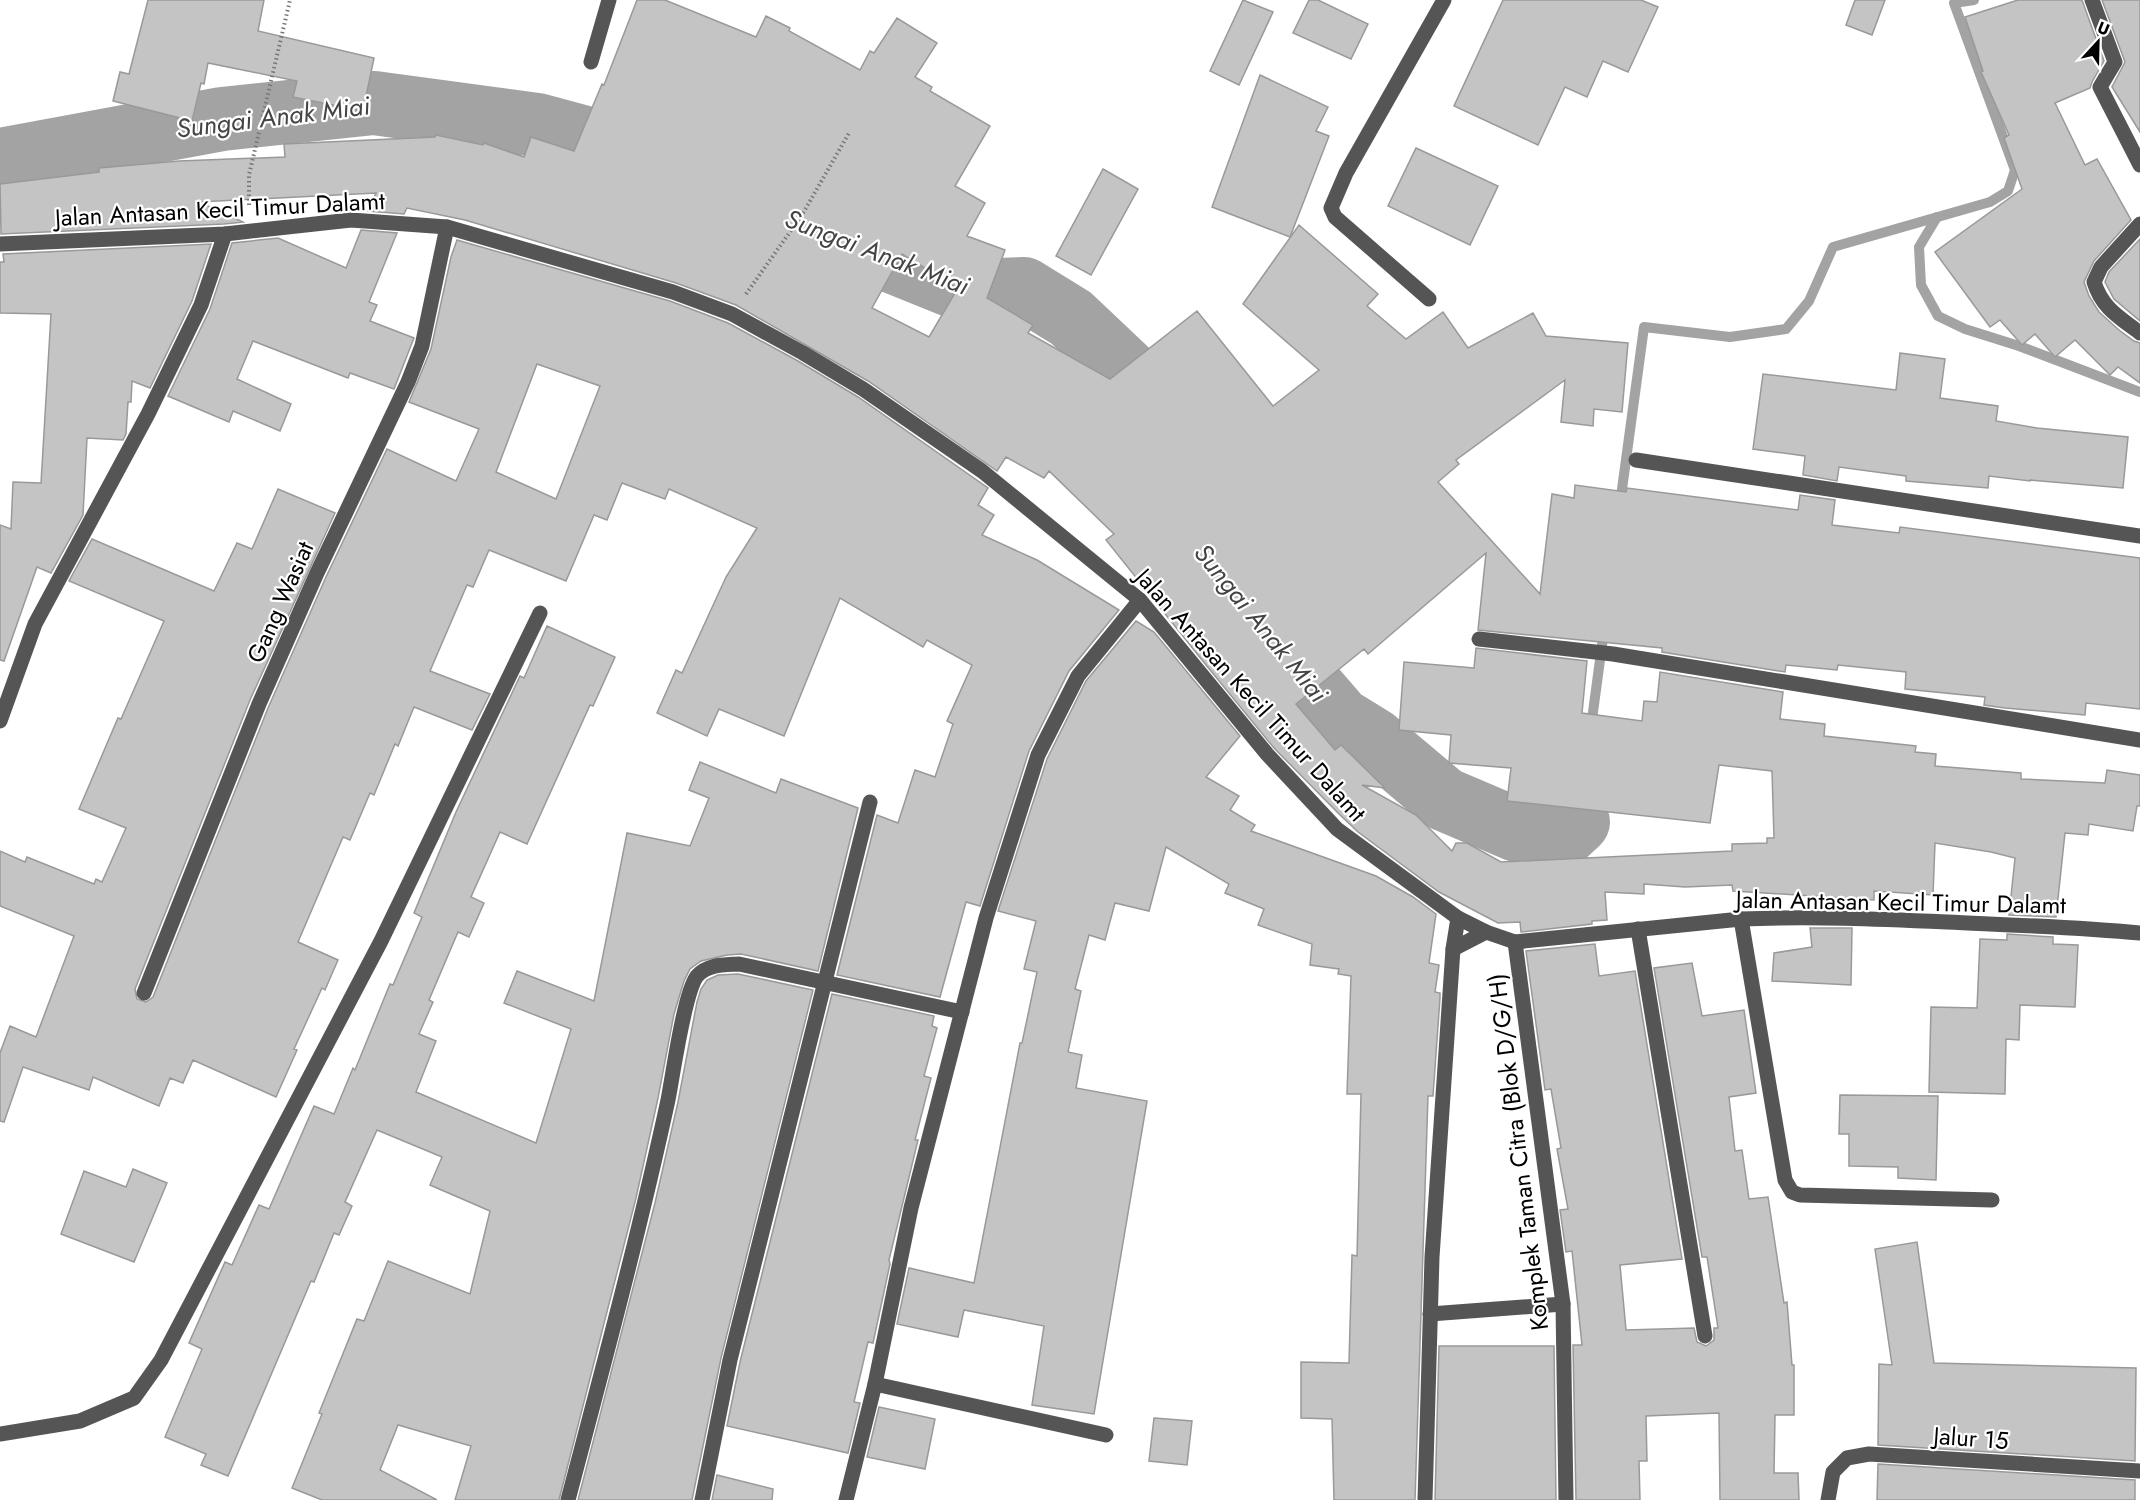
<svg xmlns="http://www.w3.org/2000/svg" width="2140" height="1500" viewBox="0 0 2140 1500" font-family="Jost,sans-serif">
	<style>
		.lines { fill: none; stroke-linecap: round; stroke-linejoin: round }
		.stream { stroke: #a3a3a3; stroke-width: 10 }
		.river { stroke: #a3a3a3; stroke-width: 64 }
		.building { fill: #c4c4c4; stroke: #999; stroke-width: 1.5; fill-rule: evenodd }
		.path { stroke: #777; stroke-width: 4; stroke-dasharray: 1.5 3; stroke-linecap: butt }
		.minor { stroke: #555; stroke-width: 15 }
		.labels { text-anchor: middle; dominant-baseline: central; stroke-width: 4.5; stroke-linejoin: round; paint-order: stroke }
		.street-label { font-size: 24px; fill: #000; stroke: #fff }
		.water-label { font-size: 26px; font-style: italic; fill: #444; stroke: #fff }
	</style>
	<rect width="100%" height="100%" fill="#fff"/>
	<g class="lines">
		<g class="stream">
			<polyline points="1937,217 1919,247 1921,285 1938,316 1965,329 2019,346 2140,392"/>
			<polyline points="1620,504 1644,327 1730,337 1786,329 1809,301 1833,247 1990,202 2008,191 2015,170 1954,3 1974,0"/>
			<polyline points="1591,727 1604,630"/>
			<polyline points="1578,822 1581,796"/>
		</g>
		<g class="river">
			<polyline points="0,160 222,119 374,103 537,125 600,142 664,166"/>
			<polyline points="815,230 966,291 1024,289 1071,318 1126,370 1155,452"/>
			<polyline points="1257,623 1340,719 1374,740 1444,799 1517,830 1564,835 1578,822"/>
		</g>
	</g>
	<g class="building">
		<polygon points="148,0 264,0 258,31 374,58 363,111 293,97 297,81 208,63 204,84 201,83 192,121 113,101 120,72 129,74"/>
		<path d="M637,0H665L756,37L766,16L790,28L789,31L860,70L870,51L874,53L897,18L937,43L915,77L932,87L930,91L990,126L955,186L985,203L967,236L1005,250L987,298L1033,325L1028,333L1110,379L1197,311L1273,406L1319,370L1243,304L1299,225L1378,294L1367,306L1406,339L1443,312L1468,348L1533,313L1546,336L1628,343L1622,412L1594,409L1593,426L1561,422L1565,380L1456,460L1459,464L1438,482L1540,594L1552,494L1574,498L1575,485L1626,492L1627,488L1798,510L1800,495L1835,500L1832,525L1899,533L1900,527L2140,558V709L2086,703L2085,715L2005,708L1984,705L1985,697L1905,689L1906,672L1838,665L1837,670L1786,665L1785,672L1662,652V648L1478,630L1486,553L1368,654L1364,649L1296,704L1335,750L1341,745L1385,788L1362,785L1416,815L1452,851L1456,843H1467L1501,862L1732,851V844L1767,843V838H1774L1772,771L1719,765L1710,823L1507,801L1511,768L1449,763L1451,735L1399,730L1404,662L1474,668L1476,648L1587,661L1582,713L1642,721L1644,701L1657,702L1660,672L1783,692L1780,719L1825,724L1824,736L1916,746L1915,752L1936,754L1935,766L2021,773V779L2105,783L2107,770L2140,775V806H2137L2133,831L2089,824L2088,835L2065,833L2056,917L2009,915L2015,858L1991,852L1935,843L1933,895L1874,891V900L1733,891L1732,885L1685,887L1644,884V894L1605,892L1607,920L1592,921V924L1521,932L1520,922L1498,923L1439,892L1358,832L1339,814L1274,748L1206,665L1106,540L1114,534L1049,471L1044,478L1006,457L997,471L868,381L736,305L676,283L465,220L407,208L404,214L368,211L376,193L199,202L243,222L224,224L1,234L0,184L99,172V168L179,161L285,157L284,144L435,137L436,135L483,145L484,143L524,157L531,137L574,151L602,84L604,85ZM902,254L958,288L929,337L872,308Z"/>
		<polygon points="1243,0 1273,12 1239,85 1210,71"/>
		<polygon points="1309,0 1318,0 1368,24 1351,59 1293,33"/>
		<polygon points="1503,0 1641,0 1658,7 1628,72 1603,61 1587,97 1565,87 1538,145 1454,106"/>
		<polygon points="1855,0 1885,0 1872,35 1846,25"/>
		<polygon points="2018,0 2082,0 2104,61 2092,82 2090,88 2055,103 2085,165 2097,159 2131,220 2094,261 2084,282 2089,296 2099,312 2119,330 2134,341 2140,343 2140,383 2118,367 2110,375 2075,340 2055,357 2035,334 2022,345 2000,320 1990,327 1935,252 2022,189 2004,138 2009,135 1981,72 1983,71 1965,17"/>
		<polygon points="2102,0 2140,0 2140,132 2112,87 2125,62"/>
		<polygon points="1260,75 1328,107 1316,131 1329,136 1290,237 1212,207"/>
		<polygon points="1416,148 1498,186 1470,245 1388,206"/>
		<polygon points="1103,169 1138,189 1091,275 1056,256"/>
		<polygon points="361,230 397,233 369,302 377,305 370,321 414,338 394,389 350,373 348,378 253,341 237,379 291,404 280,431 233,411 229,422 168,396 210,309 232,243 278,238 346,268"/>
		<polygon points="2140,239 2140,321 2114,299 2105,282 2109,272"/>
		<path d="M457,240L670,301L728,323L798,361L858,397L988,488L978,505L994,515L982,535L1037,560L1119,610L1069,671L1029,751L980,906L966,902L940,997L837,975L877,815L898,823L915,770L935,777L953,724L947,721L972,665L927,640L923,647L840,598L784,736L719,709L707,736L657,713L676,670L682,673L726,577L757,528L669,489L665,499L622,483L607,520L594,515L566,581L489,550L473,587L467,585L430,671L490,694L472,730L414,707L398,746L395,744L374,795L370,793L350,840L343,837L298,942L338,960L325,990L322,988L294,1049L297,1050L276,1097L193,1060L183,1083L170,1078L159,1106L93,1077L89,1090L23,1067L4,1122L0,1121V1053L10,1026L36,1037L74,936L0,906V851L25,862L27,857L94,884L96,879L102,882L126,828L79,809L118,718L121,719L164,621L69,581L92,539L214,591L237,543L252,549L278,489L335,513L250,700L135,989L137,999L146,1002L153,997L268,708L326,577L387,449L456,481L479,429L409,402L431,349L451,257ZM537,364L600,386L556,499L496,472Z"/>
		<polygon points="211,244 192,301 150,388 132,381 131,402 128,402 126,434 123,440 87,438 83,515 51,573 37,567 4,661 0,660 0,525 11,529 13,482 41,483 51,314 0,313 0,262 4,262 3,254"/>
		<polygon points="1900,353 1945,359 1940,398 1998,406 1996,421 2037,428 2128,437 2123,488 2030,480 2030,481 1989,476 1988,488 1906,481 1906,476 1839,467 1837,481 1803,475 1805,456 1753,449 1763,374 1896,390"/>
		<polygon points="1136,621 1154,632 1240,736 1206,777 1239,796 1230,810 1255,825 1251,831 1376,876 1413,897 1436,914 1429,963 1439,965 1435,992 1440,993 1440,998 1433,1096 1428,1096 1415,1500 1334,1500 1332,1419 1301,1418 1301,1362 1349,1363 1352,1255 1357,1256 1361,1094 1347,1094 1351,976 1338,974 1339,969 1310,965 1312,944 1258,925 1264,909 1225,893 1229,884 1166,847 1149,911 1115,903 1105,940 1089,935 1075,989 1081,991 1068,1052 1082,1055 1076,1088 1147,1101 1094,1414 1032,1405 1044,1326 964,1310 958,1337 897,1324 909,1268 974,1283 1020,1043 1022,1043 1037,972 1024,969 1036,921 998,911 1047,759 1086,681"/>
		<polygon points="547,626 615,657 593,706 590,705 527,844 500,832 471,897 484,903 469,937 458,932 429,1000 433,1002 419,1034 436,1041 416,1092 536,1143 571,1029 504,1003 517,971 594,1001 627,833 690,846 709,798 689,790 700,762 776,793 781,779 858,808 818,971 741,954 727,955 701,961 690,969 684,981 674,1014 658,1098 636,1198 559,1500 455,1500 471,1446 398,1425 380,1470 437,1500 322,1500 292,1488 322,1414 319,1413 357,1319 364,1321 388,1261 470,1294 490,1211 430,1185 442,1157 377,1130 345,1202 352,1206 339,1235 334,1233 314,1282 311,1281 228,1476 201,1465 206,1454 165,1437 202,1349 189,1343 225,1262 232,1265 259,1205 269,1209 314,1106 334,1114 353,1068 355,1070 390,984 393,985 422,917 414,913 456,812 520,676 524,678"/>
		<polygon points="1810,928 1852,928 1851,985 1772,981 1774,953 1812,947"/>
		<polygon points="2007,934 2053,937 2053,944 2078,945 2075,1007 2020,1005 2019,1040 2006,1039 2005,1094 1929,1092 1931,1007 1977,1008 1980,939 2007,940"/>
		<polygon points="1595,944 1599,976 1635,971 1682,1259 1620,1265 1626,1330 1694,1328 1697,1342 1706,1346 1714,1340 1714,1328 1718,1328 1707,1257 1702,1257 1654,968 1692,963 1702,1016 1744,1010 1756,1093 1729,1097 1735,1151 1742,1150 1749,1199 1768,1197 1784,1303 1787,1302 1792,1365 1794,1365 1794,1415 1775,1415 1774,1473 1798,1473 1799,1500 1720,1500 1719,1413 1646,1416 1647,1461 1639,1461 1640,1500 1576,1500 1573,1345 1582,1345 1572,1251 1566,1252 1560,1210 1568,1209 1557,1149 1561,1148 1551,1089 1545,1090 1526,951"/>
		<polygon points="738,974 813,990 721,1358 692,1500 578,1500 655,1203 678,1102 697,1002 701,989 707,980 718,975"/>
		<polygon points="832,994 934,1016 932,1026 937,1028 924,1076 931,1078 915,1140 918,1140 889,1260 890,1264 873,1343 868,1342 854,1402 860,1403 848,1453 727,1426 740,1362"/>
		<polygon points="1840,1095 1938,1096 1936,1180 1898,1178 1898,1167 1849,1166 1849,1134 1839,1134"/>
		<polygon points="133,1169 167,1183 134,1262 61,1234 84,1171 126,1187"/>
		<polygon points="1917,1242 1934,1363 2136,1368 2135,1461 1878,1445 1879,1364 1892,1365 1875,1249"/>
		<polygon points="1439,1346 1554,1346 1556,1500 1435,1500"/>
		<polygon points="879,1407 935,1419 925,1469 867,1457"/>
		<polygon points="1154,1418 1192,1421 1187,1465 1149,1461"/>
		<polygon points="1878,1464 2135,1480 2135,1500 1877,1500"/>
		<polygon points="717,1475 773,1489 772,1500 712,1500"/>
	</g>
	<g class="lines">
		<g class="path">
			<polyline points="249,205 249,175 290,0"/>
			<polyline points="746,294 802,215 849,133"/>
		</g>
		<g class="minor">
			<polyline points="2092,0 2115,62 2100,87 2140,165"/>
			<polyline points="591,62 609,0"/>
			<path d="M2140,224L2101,267L2094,282C2102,308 2119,317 2140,333"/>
			<path d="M0,244L225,234L351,220L447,227L673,292L732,314L803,353L863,389L982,471L1140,600L1267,754L1337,829L1458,918L1486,932L1515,942L1741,919C1810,916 1879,919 1947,922C2012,925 2076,927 2140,933"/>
			<polyline points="1429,299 1335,217 1331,208 1346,173 1444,0"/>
			<polyline points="1636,460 2140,536"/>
			<polyline points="1479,639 1613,654 2140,740"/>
			<polyline points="0,721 35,624 148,414 201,305 225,234"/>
			<polyline points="1741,919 1785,1180 1792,1192 1800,1195 1992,1200"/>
			<polyline points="1638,929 1705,1336"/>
			<polyline points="1515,942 1563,1304 1566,1500"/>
			<polyline points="1453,949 1486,932"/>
			<polyline points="144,993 259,704 317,573 408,382 422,346 447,227"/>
			<polyline points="1430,1314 1563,1304"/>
			<polyline points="875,1384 1106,1435"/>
			<polyline points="0,1434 80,1421 134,1398 161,1360 381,941 540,613"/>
			<path d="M568,1500C603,1367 639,1234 668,1100C673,1075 684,993 697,976C708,964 724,965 739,964L962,1012"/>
			<polyline points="702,1500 730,1360 870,802"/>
			<polyline points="846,1500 875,1384 911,1208 986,918 1038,755 1078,676 1140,600"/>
			<polyline points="1425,1500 1432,1257 1453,949 1458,918"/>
			<polyline points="1828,1500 1833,1472 1847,1458 1869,1454 2140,1471"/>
		</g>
	</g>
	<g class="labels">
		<g class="street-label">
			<text transform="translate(220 209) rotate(-3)">Jalan Antasan Kecil Timur Dalamt</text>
			<text transform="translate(280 602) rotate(-66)">Gang Wasiat</text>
			<text transform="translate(1251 695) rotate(48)">Jalan Antasan Kecil Timur Dalamt</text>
			<text transform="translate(1901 902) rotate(1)">Jalan Antasan Kecil Timur Dalamt</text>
			<text transform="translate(1518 1152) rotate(-97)">Komplek Taman Citra (Blok D/G/H)</text>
			<text transform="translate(1971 1438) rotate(4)">Jalur 15</text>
		</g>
		<g class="water-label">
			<text transform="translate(273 117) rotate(-7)">Sungai Anak Miai</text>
			<text transform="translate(877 252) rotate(21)">Sungai Anak Miai</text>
			<text transform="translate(1261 623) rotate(51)">Sungai Anak Miai</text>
		</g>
	</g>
	<g transform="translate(2098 42) rotate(22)" stroke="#ffffff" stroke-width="4.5" paint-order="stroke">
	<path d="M0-4.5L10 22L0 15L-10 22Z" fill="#000000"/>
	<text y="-9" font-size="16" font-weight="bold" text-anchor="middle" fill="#000000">U</text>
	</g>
</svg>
